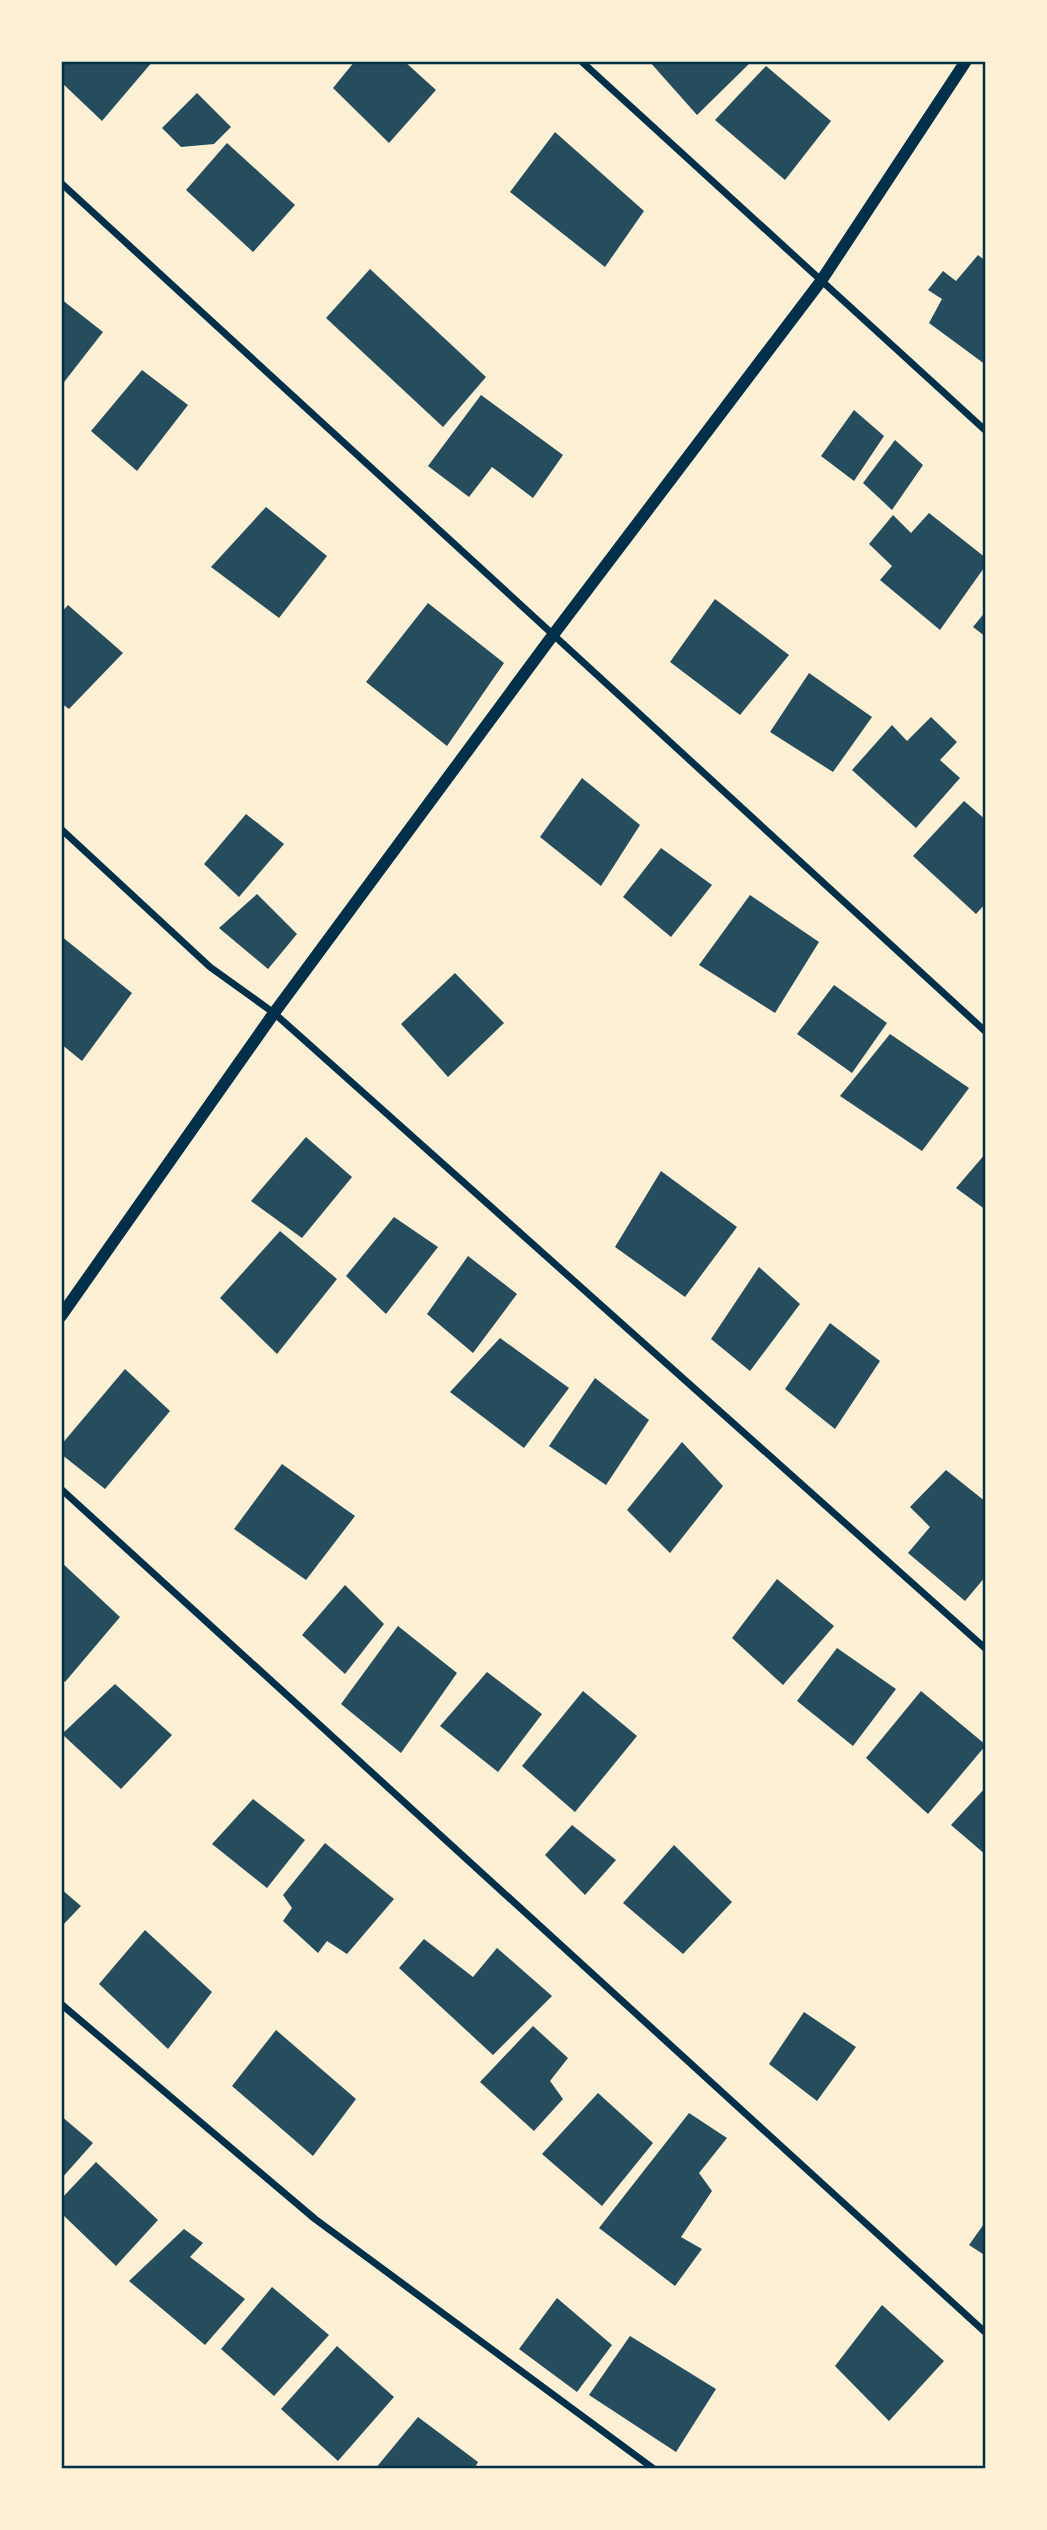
<svg xmlns="http://www.w3.org/2000/svg" width="1047" height="2530" viewBox="0 0 1047 2530" font-family="Commissioner,sans-serif">
	<style>
		.building { fill: #264d5e }
		.lines { fill: none; stroke-linecap: round; stroke-linejoin: round }
		.minor { stroke: #003049; stroke-width: 7 }
		.tertiary { stroke: #003049; stroke-width: 12 }
		.neatline { fill: none; stroke: #003049; stroke-width: 2.5 }
	</style>
	<rect width="100%" height="100%" fill="#fdf0d5"/>
	<g class="building">
		<polygon points="64,61 153,61 102,121 61,82 61,64"/>
		<polygon points="355,61 404,61 436,90 389,143 333,88"/>
		<polygon points="649,61 752,61 697,115"/>
		<polygon points="766,66 831,121 785,180 715,120"/>
		<polygon points="197,93 231,127 214,144 181,147 162,128"/>
		<polygon points="555,132 644,211 605,267 510,192"/>
		<polygon points="227,143 295,205 253,252 186,190"/>
		<polygon points="978,255 986,261 986,365 929,323 942,299 928,290 943,271 956,281"/>
		<polygon points="370,269 486,377 443,427 326,318"/>
		<polygon points="61,299 103,332 61,386"/>
		<polygon points="142,370 188,405 137,471 91,431"/>
		<polygon points="481,395 563,455 533,498 492,467 469,497 428,466"/>
		<polygon points="854,410 884,436 854,481 821,456"/>
		<polygon points="895,440 923,465 892,510 863,483"/>
		<polygon points="266,507 327,556 279,618 211,567"/>
		<polygon points="929,513 986,558 986,565 940,630 880,580 892,566 869,544 893,515 911,533"/>
		<polygon points="715,599 789,655 740,715 670,662"/>
		<polygon points="428,603 504,663 447,746 366,682"/>
		<polygon points="68,605 123,653 69,709 61,703 61,613"/>
		<polygon points="986,611 986,637 973,627"/>
		<polygon points="809,673 872,717 833,772 770,732"/>
		<polygon points="931,717 957,742 940,760 960,778 916,828 852,770 892,725 907,741"/>
		<polygon points="582,778 640,825 601,886 540,837"/>
		<polygon points="964,801 986,820 986,903 976,914 913,856"/>
		<polygon points="246,814 284,844 239,897 204,864"/>
		<polygon points="661,848 712,885 671,937 623,897"/>
		<polygon points="257,894 297,934 268,969 219,928"/>
		<polygon points="750,895 819,942 775,1013 699,965"/>
		<polygon points="61,936 132,993 82,1061 61,1044"/>
		<polygon points="455,973 504,1023 448,1077 401,1024"/>
		<polygon points="834,985 887,1023 852,1073 797,1034"/>
		<polygon points="890,1034 969,1088 922,1151 840,1096"/>
		<polygon points="306,1137 352,1177 302,1238 251,1201"/>
		<polygon points="986,1153 986,1210 956,1188"/>
		<polygon points="661,1171 737,1227 685,1297 615,1247"/>
		<polygon points="394,1217 438,1247 386,1314 346,1276"/>
		<polygon points="280,1231 337,1279 277,1354 220,1298"/>
		<polygon points="468,1256 517,1294 473,1353 427,1314"/>
		<polygon points="759,1267 800,1304 750,1371 711,1339"/>
		<polygon points="830,1323 880,1361 835,1429 785,1389"/>
		<polygon points="500,1338 569,1388 524,1448 450,1392"/>
		<polygon points="125,1369 170,1411 105,1489 61,1454 61,1445"/>
		<polygon points="595,1378 649,1420 606,1485 549,1446"/>
		<polygon points="682,1442 723,1486 670,1553 627,1510"/>
		<polygon points="282,1464 355,1516 306,1580 234,1529"/>
		<polygon points="946,1470 986,1502 986,1576 965,1601 908,1553 930,1527 910,1507"/>
		<polygon points="61,1562 120,1617 65,1682 61,1677"/>
		<polygon points="777,1579 834,1626 783,1685 732,1638"/>
		<polygon points="345,1585 384,1624 345,1674 302,1635"/>
		<polygon points="398,1626 457,1673 401,1753 341,1704"/>
		<polygon points="837,1648 896,1689 853,1746 797,1701"/>
		<polygon points="487,1672 542,1714 498,1772 440,1726"/>
		<polygon points="115,1684 172,1735 121,1789 62,1734"/>
		<polygon points="583,1691 637,1736 575,1812 522,1766"/>
		<polygon points="921,1691 986,1745 928,1814 866,1758"/>
		<polygon points="986,1787 986,1855 951,1825"/>
		<polygon points="253,1799 305,1840 267,1888 212,1844"/>
		<polygon points="572,1825 616,1860 585,1895 545,1855"/>
		<polygon points="325,1843 394,1899 347,1954 327,1941 318,1953 283,1921 292,1908 283,1895"/>
		<polygon points="674,1845 732,1902 683,1954 623,1903"/>
		<polygon points="61,1889 81,1906 61,1927"/>
		<polygon points="145,1930 212,1992 168,2049 99,1984"/>
		<polygon points="424,1939 473,1977 497,1948 552,1996 493,2055 399,1968"/>
		<polygon points="804,2012 856,2047 817,2101 769,2064"/>
		<polygon points="533,2026 568,2058 550,2081 563,2099 534,2131 480,2082"/>
		<polygon points="276,2030 356,2099 313,2156 232,2086"/>
		<polygon points="598,2093 653,2143 602,2206 542,2154"/>
		<polygon points="689,2113 727,2138 699,2173 712,2191 681,2237 702,2249 675,2286 599,2228"/>
		<polygon points="61,2116 93,2143 61,2179"/>
		<polygon points="96,2162 158,2220 116,2266 61,2213 61,2199"/>
		<polygon points="986,2221 986,2256 969,2245"/>
		<polygon points="184,2229 203,2243 190,2257 245,2299 205,2345 129,2281"/>
		<polygon points="272,2287 329,2335 274,2396 221,2349"/>
		<polygon points="557,2298 612,2345 577,2392 519,2349"/>
		<polygon points="882,2305 944,2361 889,2421 835,2366"/>
		<polygon points="630,2336 716,2389 676,2452 589,2395"/>
		<polygon points="337,2346 394,2397 338,2461 281,2409"/>
		<polygon points="418,2417 478,2462 474,2469 375,2469"/>
	</g>
	<g class="lines">
		<g class="minor">
			<polyline points="581,61 986,431"/>
			<polyline points="61,183 986,1032"/>
			<polyline points="61,829 210,967 274,1013 986,1649"/>
			<polyline points="61,1489 986,2333"/>
			<polyline points="61,2004 315,2219 654,2469"/>
		</g>
		<polyline class="tertiary" points="61,1316 274,1013 553,635 821,281 966,61"/>
	</g>
	<rect width="1047" height="2530" fill="none" stroke="#fdf0d5" stroke-width="126"/>
	<rect x="63" y="63" width="921" height="2404" class="neatline"/>
</svg>
